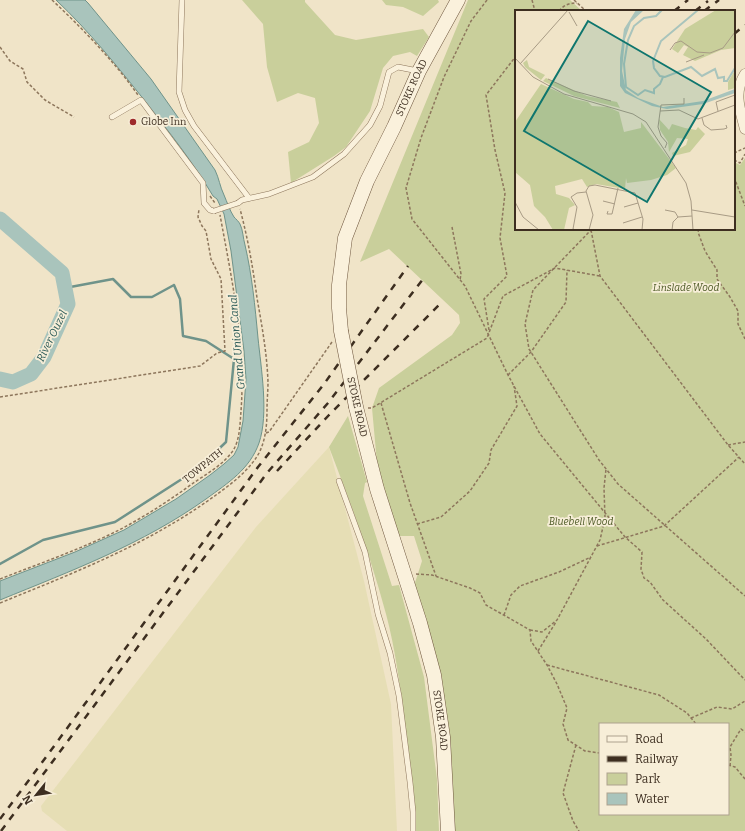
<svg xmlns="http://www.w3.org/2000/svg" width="745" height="831" viewBox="0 0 745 831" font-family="Bitter,serif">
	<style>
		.farmland { fill: #e6deb5 }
		.green { fill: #c9cf9b; fill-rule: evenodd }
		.water { fill: #a9c4bc; stroke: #6f938a }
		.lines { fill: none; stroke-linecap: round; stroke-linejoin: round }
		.stream { stroke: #6f938a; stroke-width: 2.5 }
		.river { stroke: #a9c4bc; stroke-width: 15 }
		.lane-casing { stroke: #8d765c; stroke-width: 6 }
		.street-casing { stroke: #8d765c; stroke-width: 11 }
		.secondary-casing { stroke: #6f573f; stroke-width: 15 }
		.path { stroke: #8d765c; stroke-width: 1.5; stroke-dasharray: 3 2; stroke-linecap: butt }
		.lane { stroke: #faf1dc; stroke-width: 5 }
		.street { stroke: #faf1dc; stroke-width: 10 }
		.secondary { stroke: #faf1dc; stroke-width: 14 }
		.rail { stroke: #3d2e20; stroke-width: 2.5; stroke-dasharray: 7 7; stroke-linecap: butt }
		.lane-bridge-casing { stroke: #8d765c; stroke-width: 6; stroke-linecap: butt }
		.secondary-bridge-casing { stroke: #6f573f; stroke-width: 15; stroke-linecap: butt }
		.lane-bridge { stroke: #faf1dc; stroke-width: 5 }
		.secondary-bridge { stroke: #faf1dc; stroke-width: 14 }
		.poi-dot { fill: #9e2a2b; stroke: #f7eed8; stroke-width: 1.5 }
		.labels { text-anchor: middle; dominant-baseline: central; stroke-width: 3.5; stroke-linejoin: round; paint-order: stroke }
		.street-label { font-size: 10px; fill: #3d2e20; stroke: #f7eed8 }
		.poi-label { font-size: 10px; fill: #3d2e20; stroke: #f7eed8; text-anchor: start }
		.park-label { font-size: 10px; font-style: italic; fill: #4d5a26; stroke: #f7eed8 }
		.water-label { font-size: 11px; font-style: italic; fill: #2f5d5a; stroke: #f7eed8 }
		.inset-river { fill: none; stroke: #a9c4bc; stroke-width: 2 }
		.inset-road { fill: none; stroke: #a89b85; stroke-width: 1 }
		.view { fill: #0f766e; fill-opacity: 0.15; stroke: #0f766e; stroke-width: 2 }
		.inset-edge { fill: none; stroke: #3d2e20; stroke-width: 2 }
	</style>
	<rect width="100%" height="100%" fill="#f0e4c8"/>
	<polygon class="farmland" points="329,447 364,581 391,704 397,831 67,831 42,811 41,806 256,527"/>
	<g class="green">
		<polygon points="242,0 305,0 305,2 335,35 356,40 423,29 429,37 417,56 410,52 393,56 383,68 370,111 346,147 334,156 291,183 288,152 309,142 319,123 315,98 298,93 277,102 267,67 263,24"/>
		<polygon points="382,0 438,0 439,2 423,16 403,7 386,5"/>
		<path d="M468,0H570L582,11H516V229H734V162L740,165L745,158V831H454L413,589L422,561L414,536H399L378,474L372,408L379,388L452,335L460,323L459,315L389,249L360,262ZM600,724H728V814H600Z"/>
		<path d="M348,416L367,482L365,483L363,496L392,586L399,585L424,677L437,779L439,831H415C414,794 409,756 404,719C400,684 395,648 386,614C371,557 350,502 329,447Z"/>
	</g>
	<path class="water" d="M56,0H85L88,3L151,79L215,170C219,178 220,187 224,195C227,202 230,211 234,217C236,219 239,222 240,224C243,230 243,238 245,245C252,275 255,306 258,338C261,368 269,414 259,443C250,469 228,483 206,499C143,544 71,571 0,600V581L75,552L124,530L176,499L210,475L224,464L234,455L238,447L243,421L246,379L244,351L231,251L224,214L217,199L213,196C193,162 169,132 145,101C117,66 89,31 56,0Z"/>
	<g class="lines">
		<polyline class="stream" points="0,564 43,540 115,522 199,468 226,442 234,359 206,341 183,336 180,299 174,285 152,297 131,297 113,279 65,288"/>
		<polyline class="river" points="0,219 62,273 68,304 44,357 31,374 13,382 0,379"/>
		<defs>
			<g id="lane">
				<polyline points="182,0 179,92 185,110 194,126 249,198"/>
				<polyline points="112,117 141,100 203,183 204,203 210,210 214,211"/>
				<polyline points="238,203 242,200 269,194 313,177 344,154 370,125 380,106 389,72 398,67 418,71"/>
				<polyline points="339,481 365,552 378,614 390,653 399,696 410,782 413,812 413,831"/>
			</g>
			<path id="street" d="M745,74C733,93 740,109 745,129"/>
			<g id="secondary">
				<path id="s1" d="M341,331L339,308V285L345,238L367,181L394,127L419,71L458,0"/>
				<path id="s2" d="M356,407L377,489L420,623L434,675L443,737L448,831"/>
			</g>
		</defs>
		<use href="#lane" class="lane-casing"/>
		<use href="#street" class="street-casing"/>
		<use href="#secondary" class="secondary-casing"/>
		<g class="path">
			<path d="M52,0C82,28 114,61 138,95"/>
			<polyline points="487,0 471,21 444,77 421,138 406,188 412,219 465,286 508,375 540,434 625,537 642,552 641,569 644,578 650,582 663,600 706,639 745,680"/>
			<polyline points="532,0 535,11"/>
			<polyline points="574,0 586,11"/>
			<path d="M559,11C564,5 569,3 577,3"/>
			<polyline points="0,47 10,61 23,69 27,82 45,100 74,117"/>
			<polyline points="734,153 745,148"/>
			<polyline points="734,160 740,163 745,154"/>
			<polyline points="734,177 745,206"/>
			<polyline points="210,196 215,203"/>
			<polyline points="452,227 461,274 460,280"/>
			<polyline points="592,229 533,290 525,324 529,349 599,460 618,484 745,596"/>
			<polyline points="699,229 698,232 705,251 717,270 717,279 730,297 738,311 738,324 745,339"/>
			<polyline points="591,230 600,276 728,445 745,464"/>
			<polyline points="489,330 484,299 507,276 500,238 505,193 495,150 486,95 516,56"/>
			<polyline points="508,375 531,352 566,302 567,270"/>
			<polyline points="0,397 200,366 217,353 225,351 221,279 211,259 206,231 202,226 198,217 199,209"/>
			<polyline points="381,403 410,503 436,576"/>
			<polyline points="368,408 372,408 487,338 503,296 555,268 600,276"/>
			<polyline points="266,433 269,432 332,342"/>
			<polyline points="728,445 745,442"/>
			<polyline points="417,524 441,517 470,491 489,463 491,450 517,406 514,386"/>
			<polyline points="597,546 664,526 739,457"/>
			<polyline points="416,574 432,575 470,588 480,593 486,605 530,630 531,641 547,665 557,684 567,708 563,724 568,740 585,751 600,753"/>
			<path d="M0,579C41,563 84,548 123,528C147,515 170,500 192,484C206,474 225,464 234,449C240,438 240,423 241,411C246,346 232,280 220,215"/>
			<path d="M0,603C76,572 149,544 216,495C231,484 249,471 259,453C266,439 267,424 267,409C267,400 268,391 268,382C267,354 262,326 257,298C253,268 248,239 240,209"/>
			<polyline points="504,615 511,595 520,586 559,572 591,557"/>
			<polyline points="530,630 542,632 557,620 600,540 605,518 604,488 606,469"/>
			<polyline points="538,651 556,622"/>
			<polyline points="547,665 659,695 687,713 696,724"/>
			<polyline points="691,718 717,707 732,709 745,701"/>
			<polyline points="576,745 563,793 573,821 579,831"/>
			<polyline points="728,765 735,767 745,779"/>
			<polyline points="730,766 731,755 730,747 741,729 745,732"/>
		</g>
		<use href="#lane" class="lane"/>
		<use href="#street" class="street"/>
		<use href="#secondary" class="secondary"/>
		<g class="rail">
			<polyline points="674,11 688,0"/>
			<polyline points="695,11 708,1"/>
			<polyline points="704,11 719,0"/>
			<polyline points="734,34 745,25"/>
			<polyline points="277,471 329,415 442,302"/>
			<polyline points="0,819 49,753 258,467 324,384 408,266"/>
			<polyline points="1,831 267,473 328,403 423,279"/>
		</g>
		<defs>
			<polyline id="lane-bridge" points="214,211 238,203"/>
			<polyline id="secondary-bridge" points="341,331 356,407"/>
		</defs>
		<use href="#lane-bridge" class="lane-bridge-casing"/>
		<use href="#secondary-bridge" class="secondary-bridge-casing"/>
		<use href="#lane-bridge" class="lane-bridge"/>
		<use href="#secondary-bridge" class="secondary-bridge"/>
	</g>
	<circle class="poi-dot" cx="133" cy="122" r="4"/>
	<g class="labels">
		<g class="street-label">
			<text stroke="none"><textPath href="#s1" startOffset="258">STOKE ROAD</textPath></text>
			<text transform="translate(357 407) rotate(77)">STOKE ROAD</text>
			<text transform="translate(203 466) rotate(-39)">TOWPATH</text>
			<text stroke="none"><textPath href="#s2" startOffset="325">STOKE ROAD</textPath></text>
		</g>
		<g class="poi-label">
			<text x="141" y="122">Globe Inn</text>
		</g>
		<g class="park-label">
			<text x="686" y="288">Linslade Wood</text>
			<text x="581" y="522">Bluebell Wood</text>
		</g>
		<g class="water-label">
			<text transform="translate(52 336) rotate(-64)">River Ouzel</text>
			<text transform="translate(237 342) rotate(-95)">Grand Union Canal</text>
		</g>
	</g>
	<g transform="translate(515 10)">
		<rect width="220" height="220" fill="#f0e4c8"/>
		<path d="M201,0H220V38L206,40L180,51L168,45L173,37L169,35L163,43L157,39L170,19ZM12,50L14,57L30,65L26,70L10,57L8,53ZM220,60V78L213,80V72ZM31,68L72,86L102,92L105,98L59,86L28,71ZM26,74L59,89L73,92L77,96L93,97L104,102L109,122L126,118V112L161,158L152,165L136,170L112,173L111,168L110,179L81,174L72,177L67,169L40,176L41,184L54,188L60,195L54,198L49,220H38L30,207L19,196L15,175L0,162V112ZM144,109L154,120L157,114L170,118L181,120L183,117L190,124L175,142L158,146L157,143L171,135L173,129L162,128L154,142L153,132L145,120Z" fill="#c9cf9b"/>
		<path d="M121,0H129L116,12L110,29L107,61L111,80L123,88L148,97L188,91L220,79V83L188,94L152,99L137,96L110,83L105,76V48L109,19Z" fill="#a9c4bc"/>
		<path class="inset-river" d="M147,0L141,6L129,8L119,16L113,30L109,54L111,77L123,85L130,80L139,83V79L145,74L148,67M183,0L146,31L138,51L139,58L145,66L150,67L176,57L187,66L200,59L203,68L209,67V71H212L220,58"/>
		<path class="inset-road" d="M54,2L62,16M155,40L160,33L166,31L182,42L195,43L208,38L220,22M0,48L18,67L49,84L118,104L131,112L171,173L176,191L178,220M171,52L189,45M5,54L53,0M33,69L59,81L96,91M145,101L164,100L183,109L220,95M203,101L201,92L220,85M187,108L189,115L196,120L209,119L212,118L211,115M150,138L152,133L146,126L143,117L146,95L169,94V88M88,191L100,194M0,192L8,207L24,220M109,197L123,193M150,200L160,202L163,207M177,200L220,207M93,201L92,204H97L103,178M108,213L127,207M61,220L58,219L62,197L56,187L62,183L71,182M74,220L78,205L71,181L74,176L80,175L120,183L128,209L127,220M157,220L158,212L163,207L177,206"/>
		<path class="view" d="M73,11L196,82L132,192L9,121Z"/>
		<rect width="220" height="220" class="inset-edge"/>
	</g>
	<rect x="599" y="723" width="130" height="92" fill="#f7eed8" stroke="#ada18e"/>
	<rect x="607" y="736" width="20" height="6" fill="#faf1dc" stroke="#ada18e"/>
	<text x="635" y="743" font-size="12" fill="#3d2e20">Road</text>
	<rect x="607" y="756" width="20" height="6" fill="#3d2e20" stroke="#ada18e"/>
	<text x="635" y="763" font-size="12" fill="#3d2e20">Railway</text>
	<rect x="607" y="773" width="20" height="12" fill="#c9cf9b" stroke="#ada18e"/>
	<text x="635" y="783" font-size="12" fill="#3d2e20">Park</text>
	<rect x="607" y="793" width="20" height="12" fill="#a9c4bc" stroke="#ada18e"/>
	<text x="635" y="803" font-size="12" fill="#3d2e20">Water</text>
	<g transform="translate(36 795) rotate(240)" stroke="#f7eed8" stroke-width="3" paint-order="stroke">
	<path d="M0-3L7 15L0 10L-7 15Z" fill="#3d2e20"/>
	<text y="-6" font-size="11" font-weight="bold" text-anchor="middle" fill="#3d2e20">N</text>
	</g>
</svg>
